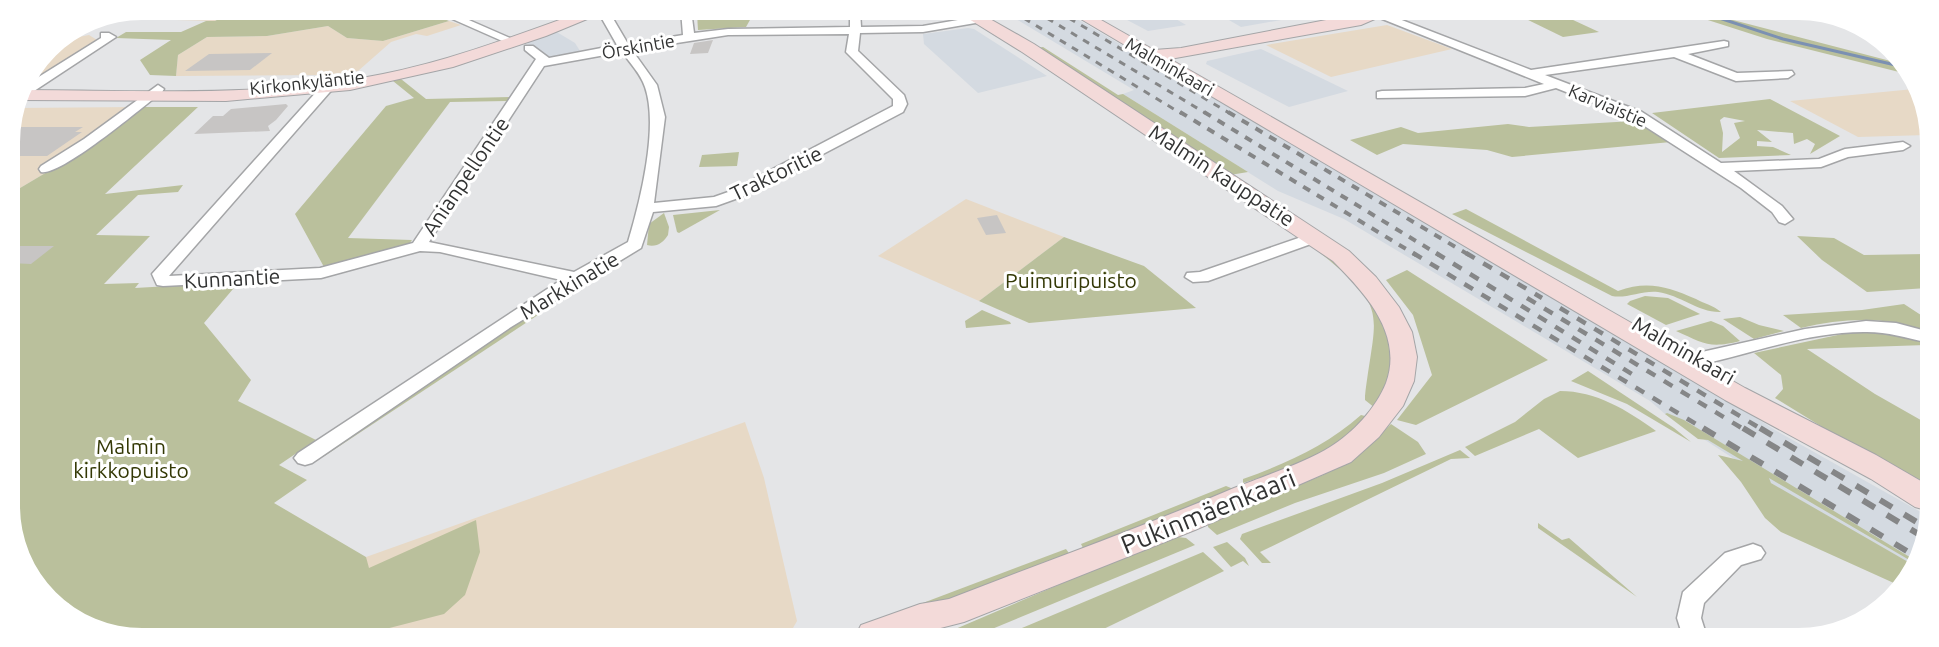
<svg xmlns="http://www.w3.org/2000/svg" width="1939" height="647" viewBox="0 0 1939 647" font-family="Ubuntu,sans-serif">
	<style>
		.built { fill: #d4dae1 }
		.education { fill: #e7d9c6 }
		.green { fill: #bac09c; fill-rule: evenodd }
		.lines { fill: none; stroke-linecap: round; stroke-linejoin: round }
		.stream { stroke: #7b90b2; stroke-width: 3 }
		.building { fill: #c7c5c4 }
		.street-casing { stroke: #a4a5a7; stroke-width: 3 }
		.secondary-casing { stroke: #a4a5a7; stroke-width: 2 }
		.street { fill: #fff; fill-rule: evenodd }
		.secondary { fill: #f3dad9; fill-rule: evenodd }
		.rail-far3 { stroke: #858687; stroke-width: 3; stroke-dasharray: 7 7; stroke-linecap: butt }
		.rail-far2 { stroke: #858687; stroke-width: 4; stroke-dasharray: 8 8; stroke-linecap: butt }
		.rail-far1 { stroke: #858687; stroke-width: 4.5; stroke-dasharray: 10 10; stroke-linecap: butt }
		.rail { stroke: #858687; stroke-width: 6; stroke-dasharray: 14 14; stroke-linecap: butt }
		.labels { text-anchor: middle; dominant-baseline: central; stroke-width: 6; stroke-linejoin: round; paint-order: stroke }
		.far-street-label { font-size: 18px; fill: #323333; stroke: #fff }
		.street-label { font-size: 21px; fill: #323333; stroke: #fff }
		.park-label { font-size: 21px; fill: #333805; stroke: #fff }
		.near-street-label { font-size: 26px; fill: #323333; stroke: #fff }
	</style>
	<rect width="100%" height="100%" fill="#e4e5e7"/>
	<g class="built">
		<polygon points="992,11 1065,12 1702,383 1775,430 1926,515 1925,540 1910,563 1799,501 1665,414 1650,401 1344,219 1278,191 1123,94 1134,90 1016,19 1007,20"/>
		<polygon points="1112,12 1164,12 1186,25 1148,31"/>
		<polygon points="1215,12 1327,12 1241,27"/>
		<polygon points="968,28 974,29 1047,76 978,93 924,44 923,34"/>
		<polygon points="555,31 575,43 580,51 549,57 525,42"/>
		<polygon points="1261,49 1348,91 1289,107 1206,64 1207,61"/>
	</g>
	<g class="education">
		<polygon points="141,9 236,9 215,21 97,18"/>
		<polygon points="449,21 461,25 427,36 416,34 391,42 358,71 325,75 176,76 178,55 207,37 267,36 328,26 347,38 383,41"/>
		<polygon points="1387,25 1452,49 1331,77 1266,45"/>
		<polygon points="89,35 97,40 35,81 23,82 48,47 58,41"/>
		<polygon points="1914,89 1928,116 1927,135 1858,137 1790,101"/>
		<polygon points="137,107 74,156 10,194 9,133 16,108"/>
		<polygon points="966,199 1064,237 979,301 878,256"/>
		<polygon points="745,422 764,478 797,621 789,635 341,634 366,557"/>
	</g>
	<g class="green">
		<polygon points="236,9 423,10 449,21 383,41 347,38 328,26 267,36 207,37 178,55 176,76 150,75 140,60 171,40 116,38 126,32 181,32 206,21 215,21"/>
		<polygon points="726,11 755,11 746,27 698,30 697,13"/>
		<polygon points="1514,13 1558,13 1599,32 1563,37"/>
		<polygon points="1686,13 1724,13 1733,20 1902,64 1907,74 1767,39"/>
		<polygon points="1043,47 1118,95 1123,94 1248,172 1230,175 1036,48"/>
		<polygon points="401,79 426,99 510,97 507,101 450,102 348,238 412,240 409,244 324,267 295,214 386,106 414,98 393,81"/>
		<path d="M1770,99L1840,136L1810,154L1815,144L1807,139L1794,144L1793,133L1757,130L1772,142L1757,141V146L1773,147L1791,155L1719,158L1652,113ZM1724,117L1745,121L1734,123L1740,138L1722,152L1723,133L1720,120Z"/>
		<polygon points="137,107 198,107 105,194 183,185 178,192 138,195 96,235 150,236 104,284 139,283 135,288 239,282 204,323 251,380 238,401 316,440 279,465 307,480 274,503 366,557 369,568 476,520 480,552 465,595 444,614 366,634 107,633 65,608 69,603 58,603 42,593 11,531 10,194 74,156"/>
		<polygon points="1634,121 1671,142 1512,157 1487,150 1403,144 1377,155 1350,140 1401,127 1418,133 1508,124 1529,127"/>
		<polygon points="739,152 737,166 699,167 702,155"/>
		<path d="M1466,209L1618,291C1648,280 1668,287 1696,299C1705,304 1713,305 1721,312C1699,313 1680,295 1658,292C1643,290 1626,299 1612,296L1452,214Z"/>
		<polygon points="720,210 679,233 677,232 673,215"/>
		<path d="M664,213L669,227L668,235C664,242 656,248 647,245L649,224Z"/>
		<polygon points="1797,236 1834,238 1864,255 1927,254 1927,288 1867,292 1822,260"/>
		<polygon points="1064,237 1144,266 1196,308 1029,323 979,301"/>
		<path d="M1325,250L1365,285L1392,339L1390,379L1375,408L1365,400V396C1375,311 1391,310 1319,252Z"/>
		<polygon points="1407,270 1548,360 1416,425 1397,420 1432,375 1413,315 1386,280"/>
		<polygon points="1645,296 1668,298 1700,314 1666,325 1627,304 1630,301"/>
		<polygon points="554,297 556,301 553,305 323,457 327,449"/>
		<path d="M1904,304L1927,319L1926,331C1884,316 1845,318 1801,328L1783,315L1862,310Z"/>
		<polygon points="982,310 1010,322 1011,324 966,328 965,321"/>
		<polygon points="1740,317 1759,325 1784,331 1754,339 1723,319"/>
		<path d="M1711,321L1723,326L1740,341C1709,349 1703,343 1676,331Z"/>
		<polygon points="1883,330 1926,341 1926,345 1807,349 1875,394 1926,423 1926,491 1775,398 1783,389 1781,375 1754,353 1847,333"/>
		<polygon points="1588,371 1674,428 1691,442 1627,404 1571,381"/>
		<path d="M1560,391C1596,391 1627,410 1656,431L1578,458L1539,429L1475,456L1465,447L1515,422L1544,399Z"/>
		<polygon points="1667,413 1684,420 1913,559 1911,561 1769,478 1771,483 1910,563 1896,584 1781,532 1765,518 1741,482 1718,455 1743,461 1708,440 1698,439 1665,414"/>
		<path d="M1361,415L1369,417L1359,428L1313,460L1243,483V479C1287,463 1326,446 1361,415Z"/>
		<polygon points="1391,424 1418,442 1426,454 1384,473 1295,503 1217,535 1208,527 1208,523 1323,475 1355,457"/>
		<polygon points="1460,450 1470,458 1451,459 1260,552 1271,563 1262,563 1240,539 1242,534 1382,483"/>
		<polygon points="1226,486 1236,490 1083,548 1081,544"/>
		<polygon points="1538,523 1562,540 1569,538 1637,597 1538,528"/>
		<polygon points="1178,537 1186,538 1195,545 975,636 939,636 1168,538"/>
		<polygon points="1227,542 1245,558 1249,566 1243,561 1231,567 1213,547"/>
		<polygon points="1066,549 1071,556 901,617 899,612"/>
		<polygon points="1203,552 1224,571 1089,636 1003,636"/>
	</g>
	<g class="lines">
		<polyline class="stream" points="1704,13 1783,39 1904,67"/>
	</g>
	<g class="building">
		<polygon points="713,40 708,53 690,54 694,43"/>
		<polygon points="272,53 250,70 185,71 209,54"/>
		<polygon points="286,104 288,106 276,120 268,126 270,131 194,134 213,116 223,116 231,109"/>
		<polygon points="11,127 83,127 75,132 82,132 47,156 9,156"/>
		<polygon points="997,215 1006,233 986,235 977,218"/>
		<polygon points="10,246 54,246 31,264 10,263"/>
	</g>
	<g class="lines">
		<defs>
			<g id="street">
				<polygon points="432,10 446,10 519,42 509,44"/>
				<path d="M597,10H608L628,44L683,35L681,10H691L694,33L728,29L850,27V11H860L861,27L923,26L987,15L992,18L987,21L923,32L860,33L858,51L904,95L907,104L903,112L741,197L716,206L653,212L641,248L511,327L312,463L305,465L298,463L294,458L298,453L561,280L440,252L420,251L321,278L163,286L157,285L152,274L328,79H336V85L169,276L320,268L413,243L536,59L525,50V46H533L549,58L617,45ZM849,34L846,52L893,99V106L731,191L714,197L654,203L665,117L657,85L632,50L728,35ZM622,52C629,62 641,74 645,87C659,127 640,202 628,242L574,272L429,242L544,66Z"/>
				<polygon points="1365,12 1381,12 1531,70 1724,41 1728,42 1728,46 1688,54 1737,73 1792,71 1794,74 1788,78 1736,81 1674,57 1545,75 1642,112 1721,163 1819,159 1845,149 1903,142 1910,146 1903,150 1848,157 1821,167 1734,171 1782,206 1793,219 1785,224 1779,222 1772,212 1741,188 1632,118 1556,88 1525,96 1377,98 1377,92 1382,91 1525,88 1544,84"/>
				<polygon points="101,33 109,33 116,37 25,97 19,97 21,88 101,38"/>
				<path d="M158,85L164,89L162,92C144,106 60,177 41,172L39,169L41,166L84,139Z"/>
				<polygon points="1316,232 1324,237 1322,240 1208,281 1193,282 1185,277 1187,273 1200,272"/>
				<path d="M1866,321L1896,323L1926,331V342C1906,338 1888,332 1867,332C1805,331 1744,357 1684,368L1675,362L1684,356L1805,329Z"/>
				<polygon points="1753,544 1761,547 1765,553 1761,559 1741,565 1704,603 1701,618 1707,637 1683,637 1677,618 1683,592 1725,553"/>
			</g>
			<g id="secondary">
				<path d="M587,10H609L546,36L453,67L350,90L226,101L18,100L21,90C141,90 264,98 383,74C453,60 520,34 587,10Z"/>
				<path d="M956,11H976L1034,44L1349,251L1376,277L1399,307L1412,332L1417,357L1414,381L1403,406L1379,437L1351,462L1195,530L964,622L913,635H856L861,625L920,604L949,599C1044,562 1140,528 1234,488C1261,477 1307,462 1330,447C1353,433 1376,408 1386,383C1404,334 1364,292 1333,261L1022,52Z"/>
				<polygon points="1069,12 1087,12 1154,50 1181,48 1368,12 1391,12 1361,25 1170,59 1745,388 1876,455 1926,484 1926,510 1915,507 1871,479 1725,400"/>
			</g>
		</defs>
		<use href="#street" class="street-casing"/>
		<use href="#secondary" class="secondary-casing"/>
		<use href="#street" class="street"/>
		<use href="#secondary" class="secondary"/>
		<g class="rail-far3">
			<polyline points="1012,11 1182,114"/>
			<polyline points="1035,11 1207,114"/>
			<polyline points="1057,11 1231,114"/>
		</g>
		<g class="rail-far2">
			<polyline points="1180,112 1416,255"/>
			<polyline points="1204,112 1439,255"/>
			<polyline points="1228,112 1469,255"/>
		</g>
		<g class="rail-far1">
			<polyline points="1413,253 1706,430"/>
			<polyline points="1436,253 1640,379"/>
			<polyline points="1466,253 1542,298"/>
			<polyline points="1527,298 1745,430"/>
			<polyline points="1560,308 1763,430"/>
		</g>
		<g class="rail">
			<polyline points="1703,428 1915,556"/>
			<polyline points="1743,428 1925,538"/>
			<polyline points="1760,428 1925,527"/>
		</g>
	</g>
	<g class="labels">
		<g class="far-street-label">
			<text transform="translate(638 46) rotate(-10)">Örskintie</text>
			<text transform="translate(1170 66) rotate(30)">Malminkaari</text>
			<text transform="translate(307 82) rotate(-6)">Kirkonkyläntie</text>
			<text transform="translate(1608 105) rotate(23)">Karviaistie</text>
		</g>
		<g class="street-label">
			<text transform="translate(776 173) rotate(-26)">Traktoritie</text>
			<text transform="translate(1222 175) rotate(33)">Malmin kauppatie</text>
			<text transform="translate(465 176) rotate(-56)">Anianpellontie</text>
			<text transform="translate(232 278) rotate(-3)">Kunnantie</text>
			<text transform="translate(569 285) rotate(-31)">Markkinatie</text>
			<text transform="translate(1684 350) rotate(30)">Malminkaari</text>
		</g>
		<g class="park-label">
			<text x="1071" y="280">Puimuripuisto</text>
			<text x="131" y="446">Malmin<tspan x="131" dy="24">kirkkopuisto</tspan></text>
		</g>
		<g class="near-street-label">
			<text transform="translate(1208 511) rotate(-22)">Pukinmäenkaari</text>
		</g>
	</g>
	<path d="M0 0H1939V647H0ZM142 20H1798A122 122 0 0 1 1920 142V506A122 122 0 0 1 1798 628H142A122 122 0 0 1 20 506V142A122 122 0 0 1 142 20Z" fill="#fff" fill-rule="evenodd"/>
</svg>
